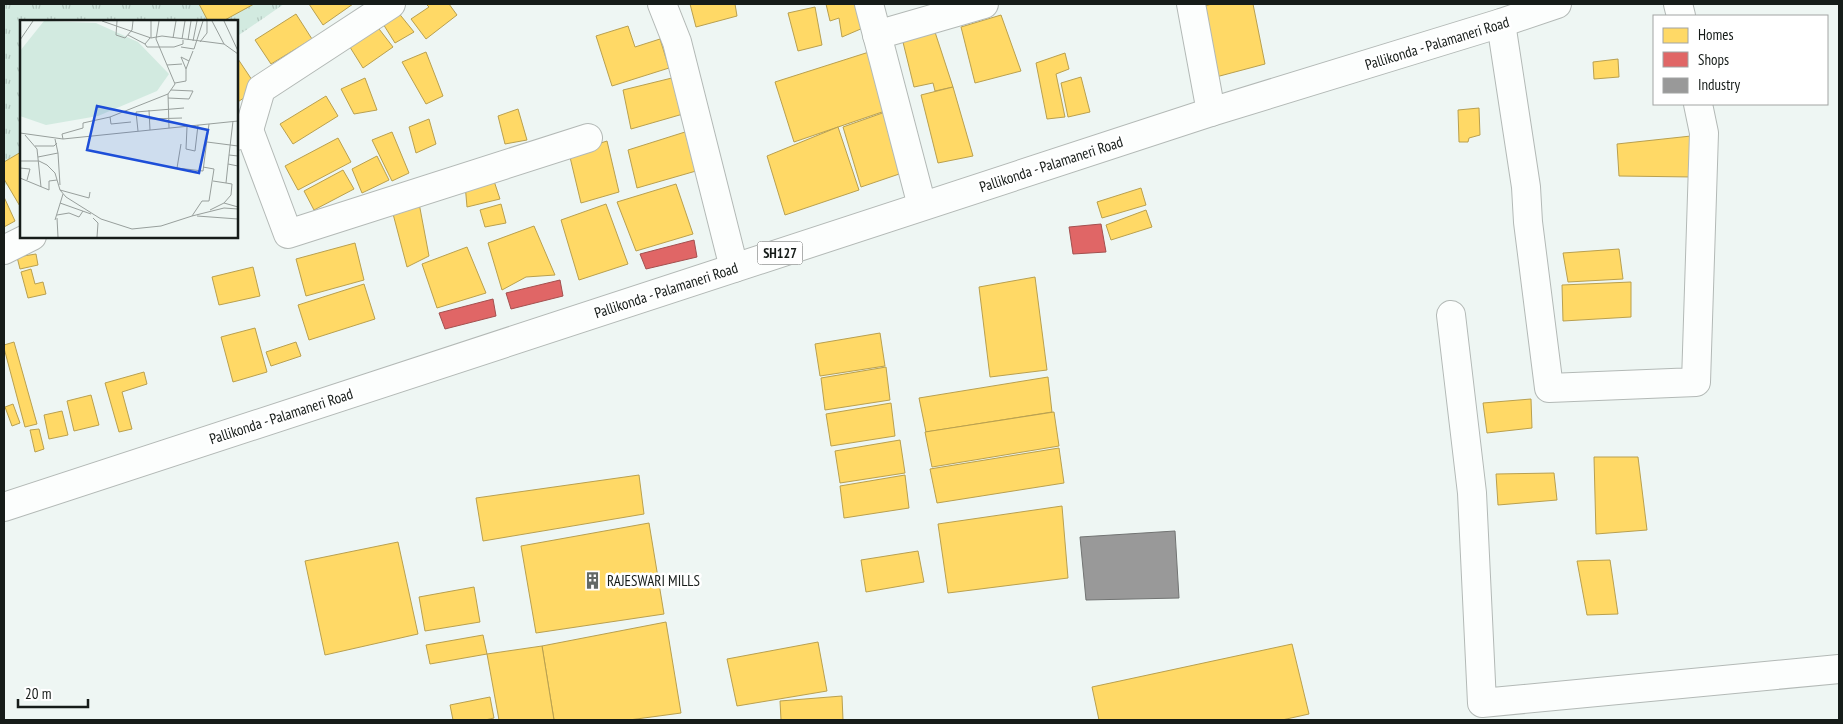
<svg xmlns="http://www.w3.org/2000/svg" width="1843" height="724" viewBox="0 0 1843 724" font-family="'PT Sans Narrow',sans-serif">
	<style>
		.grass { fill: url(#grass-tufts) }
		.homes { fill: #ffd966; stroke: #b9a04f }
		.shops { fill: #e06666; stroke: #a3504f }
		.industry { fill: #999; stroke: #727473 }
		.lines { fill: none; stroke-linecap: round; stroke-linejoin: round }
		.minor-casing { stroke: #b3b9b6; stroke-width: 30 }
		.major-casing { stroke: #b3b9b6; stroke-width: 30 }
		.minor { stroke: #fcfefd; stroke-width: 28 }
		.major { stroke: #fcfefd; stroke-width: 28 }
		.labels { text-anchor: middle; dominant-baseline: central; stroke-width: 5; stroke-linejoin: round; paint-order: stroke }
		.shield { fill: #fff; stroke: #5c605e; stroke-width: 1 }
		.shield-label { font-size: 14px; font-weight: bold; fill: #161c19 }
		.street-label { font-size: 15px; fill: #161c19; stroke: #fff }
		.poi-label { font-size: 15px; fill: #161c19; stroke: #fff; text-anchor: start }
		.inset-road { fill: none; stroke: #989f9c; stroke-width: 1 }
		.view { fill: #1d4ed8; fill-opacity: 0.15; stroke: #1d4ed8; stroke-width: 2.5 }
		.inset-edge { fill: none; stroke: #161c19; stroke-width: 2.5 }
	</style>
	<defs>
		<pattern id="grass-tufts" width="24" height="20" patternUnits="userSpaceOnUse" patternTransform="scale(1.25)"><rect width="24" height="20" fill="#d2eae0"/><path d="M3 7l-1-3M5 7V3M7 7l1-3M15 17l-1-3M17 17v-4M19 17l1-3" fill="none" stroke="#b4c8c0"/></pattern>
	</defs>
	<rect width="100%" height="100%" fill="#eef6f3"/>
	<polygon class="grass" points="4,4 284,4 236,37 236,21 21,21 21,179 4,186"/>
	<g class="homes">
		<polygon points="199,4 254,4 223,21 208,21"/>
		<polygon points="309,4 353,4 323,25"/>
		<polygon points="426,4 449,4 457,15 426,39 411,19 429,7"/>
		<polygon points="690,4 735,4 737,16 696,27"/>
		<polygon points="826,4 863,4 870,25 842,37 839,18 830,21"/>
		<polygon points="1212,4 1253,4 1265,64 1216,77 1200,7"/>
		<polygon points="815,7 822,45 798,51 788,13"/>
		<polygon points="397,11 414,32 395,43 380,19"/>
		<polygon points="296,14 312,39 271,64 255,40"/>
		<polygon points="1001,15 1021,71 975,83 961,27"/>
		<polygon points="376,25 393,47 363,68 348,44"/>
		<polygon points="628,26 635,47 660,39 669,68 612,86 596,36"/>
		<polygon points="933,26 953,87 935,91 933,83 914,87 901,34"/>
		<polygon points="426,52 443,96 426,104 402,62"/>
		<polygon points="869,52 888,110 794,142 775,82"/>
		<polygon points="1065,53 1069,69 1056,74 1065,117 1047,119 1036,63"/>
		<polygon points="236,56 258,89 236,103"/>
		<polygon points="1618,59 1619,77 1594,79 1593,62"/>
		<polygon points="680,76 690,112 631,129 623,90"/>
		<polygon points="1081,77 1090,112 1068,117 1061,83"/>
		<polygon points="365,78 377,110 354,114 341,89"/>
		<polygon points="953,87 973,156 938,163 921,95"/>
		<polygon points="326,96 338,116 293,144 280,124"/>
		<polygon points="1479,108 1480,135 1469,138 1468,142 1459,142 1458,110"/>
		<polygon points="518,109 527,140 505,144 498,116"/>
		<polygon points="888,111 911,170 861,187 843,127"/>
		<polygon points="429,119 436,144 416,153 409,127"/>
		<polygon points="838,127 859,190 785,215 767,156"/>
		<polygon points="392,132 409,173 392,181 372,140"/>
		<polygon points="685,132 696,171 637,188 628,150"/>
		<polygon points="1691,136 1693,177 1619,176 1617,144"/>
		<polygon points="338,138 351,162 298,190 285,166"/>
		<polygon points="607,141 619,192 581,203 569,153"/>
		<polygon points="21,152 21,208 4,179 4,162"/>
		<polygon points="377,156 389,180 362,193 352,169"/>
		<polygon points="343,170 354,189 314,210 304,191"/>
		<polygon points="493,178 500,199 467,207 465,184"/>
		<polygon points="676,184 693,234 636,251 617,202"/>
		<polygon points="1141,188 1146,205 1102,218 1097,202"/>
		<polygon points="4,197 15,221 4,227"/>
		<polygon points="419,203 429,256 407,267 392,210"/>
		<polygon points="501,204 506,223 485,227 480,210"/>
		<polygon points="606,204 628,264 579,280 561,220"/>
		<polygon points="1146,210 1152,227 1111,240 1106,225"/>
		<polygon points="534,226 555,275 526,277 502,290 488,243"/>
		<polygon points="355,243 364,280 306,296 296,259"/>
		<polygon points="467,247 486,293 437,308 422,264"/>
		<polygon points="1619,249 1623,279 1568,282 1563,253"/>
		<polygon points="36,254 38,265 20,269 17,257"/>
		<polygon points="253,267 260,296 219,305 212,277"/>
		<polygon points="31,269 35,284 43,282 46,294 28,298 21,272"/>
		<polygon points="1035,277 1047,370 990,377 979,287"/>
		<polygon points="1631,282 1631,317 1563,321 1562,285"/>
		<polygon points="364,284 375,319 309,340 298,305"/>
		<polygon points="255,328 267,372 233,382 221,337"/>
		<polygon points="880,333 885,366 820,376 815,344"/>
		<polygon points="14,342 37,424 25,427 4,348 4,345"/>
		<polygon points="296,342 301,356 271,366 266,352"/>
		<polygon points="886,367 890,400 825,410 821,378"/>
		<polygon points="144,372 147,384 122,392 132,429 119,432 105,383"/>
		<polygon points="1048,377 1052,412 926,432 919,398"/>
		<polygon points="91,395 99,425 74,431 67,401"/>
		<polygon points="1531,399 1532,428 1487,433 1483,403"/>
		<polygon points="891,403 895,436 831,446 826,414"/>
		<polygon points="13,404 20,423 12,426 5,407"/>
		<polygon points="62,411 68,435 49,439 44,415"/>
		<polygon points="1054,412 1059,446 932,467 925,432"/>
		<polygon points="39,429 44,449 35,452 30,430"/>
		<polygon points="900,440 905,473 840,483 835,451"/>
		<polygon points="1059,448 1064,483 937,503 930,469"/>
		<polygon points="1594,457 1638,457 1647,530 1596,534"/>
		<polygon points="1554,473 1557,500 1498,505 1496,474"/>
		<polygon points="639,475 644,514 483,541 476,498"/>
		<polygon points="905,475 909,508 844,518 840,486"/>
		<polygon points="1062,506 1068,578 948,593 938,524"/>
		<polygon points="649,523 664,614 536,633 521,546"/>
		<polygon points="398,542 418,634 325,655 305,561"/>
		<polygon points="918,551 924,582 866,592 861,560"/>
		<polygon points="1610,560 1618,614 1587,615 1577,561"/>
		<polygon points="474,587 480,622 425,631 419,597"/>
		<polygon points="666,622 681,713 629,720 554,720 542,646"/>
		<polygon points="483,635 487,654 430,664 426,645"/>
		<polygon points="818,642 827,691 737,706 727,659"/>
		<polygon points="1292,644 1309,714 1282,720 1099,720 1092,687"/>
		<polygon points="542,646 554,720 499,720 487,654"/>
		<polygon points="842,696 843,720 781,720 780,701"/>
		<polygon points="490,697 494,718 485,720 453,720 450,705"/>
	</g>
	<g class="shops">
		<polygon points="1101,224 1106,252 1073,254 1069,227"/>
		<polygon points="694,240 697,257 646,269 640,254"/>
		<polygon points="560,280 563,296 511,309 506,293"/>
		<polygon points="493,299 496,316 445,329 439,313"/>
	</g>
	<polygon class="industry" points="1175,531 1179,598 1086,600 1080,537"/>
	<g class="lines">
		<defs>
			<g id="minor">
				<polyline points="662,4 677,42 734,268"/>
				<polyline points="869,4 922,206"/>
				<polyline points="1191,4 1211,112"/>
				<polyline points="1678,4 1681,16"/>
				<polyline points="1501,23 1526,187 1528,222 1549,388 1696,382 1704,133 1698,104"/>
				<polyline points="877,35 984,4"/>
				<polyline points="249,130 288,234 588,138"/>
				<polyline points="236,136 249,130 261,89 391,4"/>
				<polyline points="4,250 32,236"/>
				<polyline points="1451,315 1472,493 1482,703 1839,669"/>
			</g>
			<polyline id="major" points="4,507 1211,112 1501,23 1557,4"/>
		</defs>
		<use href="#minor" class="minor-casing"/>
		<use href="#major" class="major-casing"/>
		<use href="#minor" class="minor"/>
		<use href="#major" class="major"/>
	</g>
	<defs>
		<symbol id="building-bare" viewBox="-9 -9 18 18"><path d="M-4-6H4V6H1V3H-1V6H-4ZM-2.5-4.3h1.7v1.8h-1.7ZM.8-4.3h1.7v1.8H.8ZM-2.5-1h1.7V.8h-1.7ZM.8-1h1.7V.8H.8Z" fill="#626865" stroke="#fff" stroke-width="2.5" paint-order="stroke"/></symbol>
	</defs>
	<g fill-rule="evenodd">
		<use href="#building-bare" x="580" y="568" width="25" height="25"/>
	</g>
	<g class="labels">
		<rect class="shield" x="757.5" y="241.5" width="45" height="23" rx="4"/>
		<g class="shield-label">
			<text x="780" y="253">SH127</text>
		</g>
		<g class="street-label">
			<text transform="translate(1437 43) rotate(-17)">Pallikonda - Palamaneri Road</text>
			<text transform="translate(1051 164) rotate(-18)">Pallikonda - Palamaneri Road</text>
			<text transform="translate(666 290) rotate(-18)">Pallikonda - Palamaneri Road</text>
			<text transform="translate(281 416) rotate(-18)">Pallikonda - Palamaneri Road</text>
		</g>
		<g class="poi-label">
			<text x="607" y="580">RAJESWARI MILLS</text>
		</g>
	</g>
	<g transform="translate(20 20)">
		<rect width="218" height="218" fill="#eef6f3"/>
		<path d="M24,1L76,3L118,22L149,54L137,71L78,96L26,105L0,96V31Z" fill="#d2eae0"/>
		<path class="inset-road" d="M82,1L131,18L142,16L204,24L218,34M97,1L96,15L105,18L112,10L113,1M131,1V18M192,1L204,24M204,1L218,31M108,15L125,24L130,18M153,18L156,1M162,19L165,1M0,20L13,1M168,20L171,1M173,21L177,1M180,22L187,13V1M125,24L127,27H154L163,24V20M161,27L174,29L183,1M169,41L166,49L161,37L169,41L173,31M147,45L162,44M155,63L166,61V49M151,70L173,71M148,74L149,108M148,78L169,79L173,71M129,90L130,110M90,97L91,104L111,102M129,99L162,98M213,101L209,135L218,136M167,107L166,129L175,131L178,105M118,111L116,92L164,88M0,113L43,119L218,101M5,115L17,129L21,167M43,119L42,114L63,108V103L90,97L148,74L155,64L136,19L139,1M187,122L218,126M161,124L157,148L183,151L189,104M15,126H34L37,123M38,133L40,165M209,135L208,144L218,146M18,137L38,133L35,119M0,141H19L27,145L35,153L40,170L46,177L81,199L112,209L141,206L172,196L182,181H189L194,149L183,147M0,148L10,149L7,160M0,158L29,170V161L37,160M193,161L206,163L208,144M40,170L69,178L70,172M40,183L71,194M204,183L211,175L212,164L206,163M190,190L204,183L218,187M37,195L49,193L59,197L63,191M172,196L204,188L218,189M177,196L218,199M37,198L38,217M73,198L78,203L77,217M35,200L43,174"/>
		<path class="view" d="M77,86L188,110L179,153L67,130Z"/>
		<rect width="218" height="218" class="inset-edge"/>
	</g>
	<rect width="1843" height="724" fill="none" stroke="#161c19" stroke-width="10"/>
	<rect x="1653" y="15" width="175" height="90" fill="#ffffff" stroke="#a2a4a3"/>
	<rect x="1663" y="28" width="25" height="15" fill="#ffd966" stroke="#a2a4a3"/>
	<text x="1698" y="40" font-size="15" fill="#161c19">Homes</text>
	<rect x="1663" y="52" width="25" height="15" fill="#e06666" stroke="#a2a4a3"/>
	<text x="1698" y="65" font-size="15" fill="#161c19">Shops</text>
	<rect x="1663" y="78" width="25" height="15" fill="#999999" stroke="#a2a4a3"/>
	<text x="1698" y="90" font-size="15" fill="#161c19">Industry</text>
	<path d="M18 699v8h70v-8" fill="none" stroke="#161c19" stroke-width="2.5"/>
	<text x="25" y="699" font-size="15" fill="#161c19" stroke="#ffffff" stroke-width="4" paint-order="stroke">20 m</text>
</svg>
